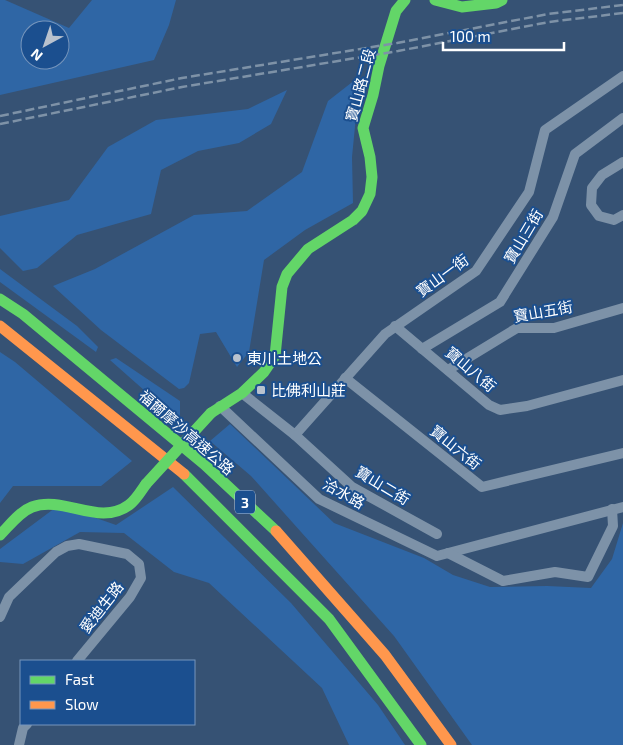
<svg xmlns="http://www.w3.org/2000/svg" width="623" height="745" viewBox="0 0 623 745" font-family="'Exo 2','Noto Sans TC',sans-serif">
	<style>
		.green { fill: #2f66a5; fill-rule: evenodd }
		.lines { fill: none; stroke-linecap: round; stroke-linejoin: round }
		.street { stroke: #7d92a8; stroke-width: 10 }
		.fast { stroke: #63d668; stroke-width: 11 }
		.slow { stroke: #ff974d; stroke-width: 11 }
		.rail { stroke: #7e92a7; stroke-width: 2.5; stroke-dasharray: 9 4; stroke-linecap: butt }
		.fast-bridge { stroke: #63d668; stroke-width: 11 }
		.poi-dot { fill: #b9c2ce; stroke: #1b4f8f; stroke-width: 2 }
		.labels { text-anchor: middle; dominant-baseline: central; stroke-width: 4; stroke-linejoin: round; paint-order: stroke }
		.shield { fill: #1b4f8f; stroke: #bbcadd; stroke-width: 1 }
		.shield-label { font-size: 14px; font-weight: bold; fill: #fff }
		.street-label { font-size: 15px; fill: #fff; stroke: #1b4f8f }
		.poi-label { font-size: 15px; fill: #fff; stroke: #1b4f8f; text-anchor: start }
	</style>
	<rect width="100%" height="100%" fill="#365274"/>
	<g class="green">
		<path d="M0,0H5L69,28L92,0H176L169,25L154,60L0,95ZM30,30H60V60H30Z"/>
		<polygon points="360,76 352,157 353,203 305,230 264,260 249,352 237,367 216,332 200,334 189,383 184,388 179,389 101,330 53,286 95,269 194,215 247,211 302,172 328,101"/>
		<polygon points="287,90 271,124 239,143 198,151 161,170 151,214 77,235 37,268 23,271 0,248 0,216 69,200 108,147 156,120 248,109"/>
		<polygon points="0,269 77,326 98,347 96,352 0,282"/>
		<polygon points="0,352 15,362 132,461 101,486 13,486 0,503"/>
		<polygon points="116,358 180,401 180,422 110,360"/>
		<polygon points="230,424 334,523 424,558 453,575 490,587 547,586 591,588 612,559 623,523 623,745 472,745 394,636 251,476 210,441"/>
		<polygon points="173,487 291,603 378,705 405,745 349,745 322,688 209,583 174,572 124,533 80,532 23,564 0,562 0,549 59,505 116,525"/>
	</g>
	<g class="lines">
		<g class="street">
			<polyline points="623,162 602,175 592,188 591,205 599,216 614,220 623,215"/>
			<polyline points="395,326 489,405 500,410 527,406 623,380"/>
			<polyline points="422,349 500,302 553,217 575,154 623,118"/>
			<polyline points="448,370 517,328 554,328 623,308"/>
			<polyline points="345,378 482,487 623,453"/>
			<polyline points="242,393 295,435 385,334 476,271 529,192 545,130 623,76"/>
			<polyline points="220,406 319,499 437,556 623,507"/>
			<polyline points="295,435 352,487 437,534"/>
			<polyline points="448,553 503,581 555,572 588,577 613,526 612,509"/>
			<polyline points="0,617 9,597 56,552 67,546 79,544 127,554 139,564 141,578 130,597 77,661"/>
			<polyline points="19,745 23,728 27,724"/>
		</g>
		<g class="fast">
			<polyline points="435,0 462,7 496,3 502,0"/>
			<polyline points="0,299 23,314 204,464 276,531"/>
			<polyline points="211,413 242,393 264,372 275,356 282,287 287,274 308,249 353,220 362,211 370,194 372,177 370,157 363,128 373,95 379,66 396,11 405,0"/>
			<polyline points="184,474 329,619 421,745"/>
			<path d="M0,535C9,526 19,512 32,507C64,495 99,527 129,505C136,500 141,491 146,484"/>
		</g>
		<g class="slow">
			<polyline points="0,326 184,474"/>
			<polyline points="276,531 385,655 451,745"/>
		</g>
		<g class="rail">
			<polyline points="0,116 182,78 397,43 548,14 623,5"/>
			<polyline points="0,124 182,87 398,51 549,22 623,13"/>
		</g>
		<polyline class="fast-bridge" points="146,484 211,413"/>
	</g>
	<g class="poi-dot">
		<circle cx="237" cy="358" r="5"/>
		<rect x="256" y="385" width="10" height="10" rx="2.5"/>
	</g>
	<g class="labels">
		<rect class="shield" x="235" y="490.5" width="20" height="23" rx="4"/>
		<g class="shield-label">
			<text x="245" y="502">3</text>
		</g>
		<g class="street-label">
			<text transform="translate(360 85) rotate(-75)">寶山路二段</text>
			<text transform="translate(523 236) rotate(-59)">寶山三街</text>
			<text transform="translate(442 275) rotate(-36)">寶山一街</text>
			<text transform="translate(543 311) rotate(-10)">寶山五街</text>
			<text transform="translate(471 369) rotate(40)">寶山八街</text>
			<text transform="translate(187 432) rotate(41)">福爾摩沙高速公路</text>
			<text transform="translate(456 447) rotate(39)">寶山六街</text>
			<text transform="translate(383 485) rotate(31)">寶山二街</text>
			<text transform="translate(344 493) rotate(29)">洽水路</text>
			<text transform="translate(101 607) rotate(-52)">愛迪生路</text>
		</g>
		<g class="poi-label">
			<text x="247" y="358">東川土地公</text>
			<text x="271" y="390">比佛利山莊</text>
		</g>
	</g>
	<rect x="20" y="660" width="175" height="65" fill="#1b4f8f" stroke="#7695bc"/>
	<rect x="30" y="676" width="25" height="8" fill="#63d668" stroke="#7695bc"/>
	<text x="65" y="685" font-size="15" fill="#ffffff">Fast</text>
	<rect x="30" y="701" width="25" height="8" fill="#ff974d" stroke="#7695bc"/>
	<text x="65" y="710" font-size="15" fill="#ffffff">Slow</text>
	<g transform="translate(45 45) rotate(220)"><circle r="24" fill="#1b4f8f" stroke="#7695bc"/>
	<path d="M0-4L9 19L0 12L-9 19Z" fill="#b9c2ce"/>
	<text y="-8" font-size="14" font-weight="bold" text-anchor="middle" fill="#ffffff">N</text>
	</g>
	<path d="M443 42v8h121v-8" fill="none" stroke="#ffffff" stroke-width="2.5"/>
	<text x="450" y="42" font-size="15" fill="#ffffff" stroke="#1b4f8f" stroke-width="4" paint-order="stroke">100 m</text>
</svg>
